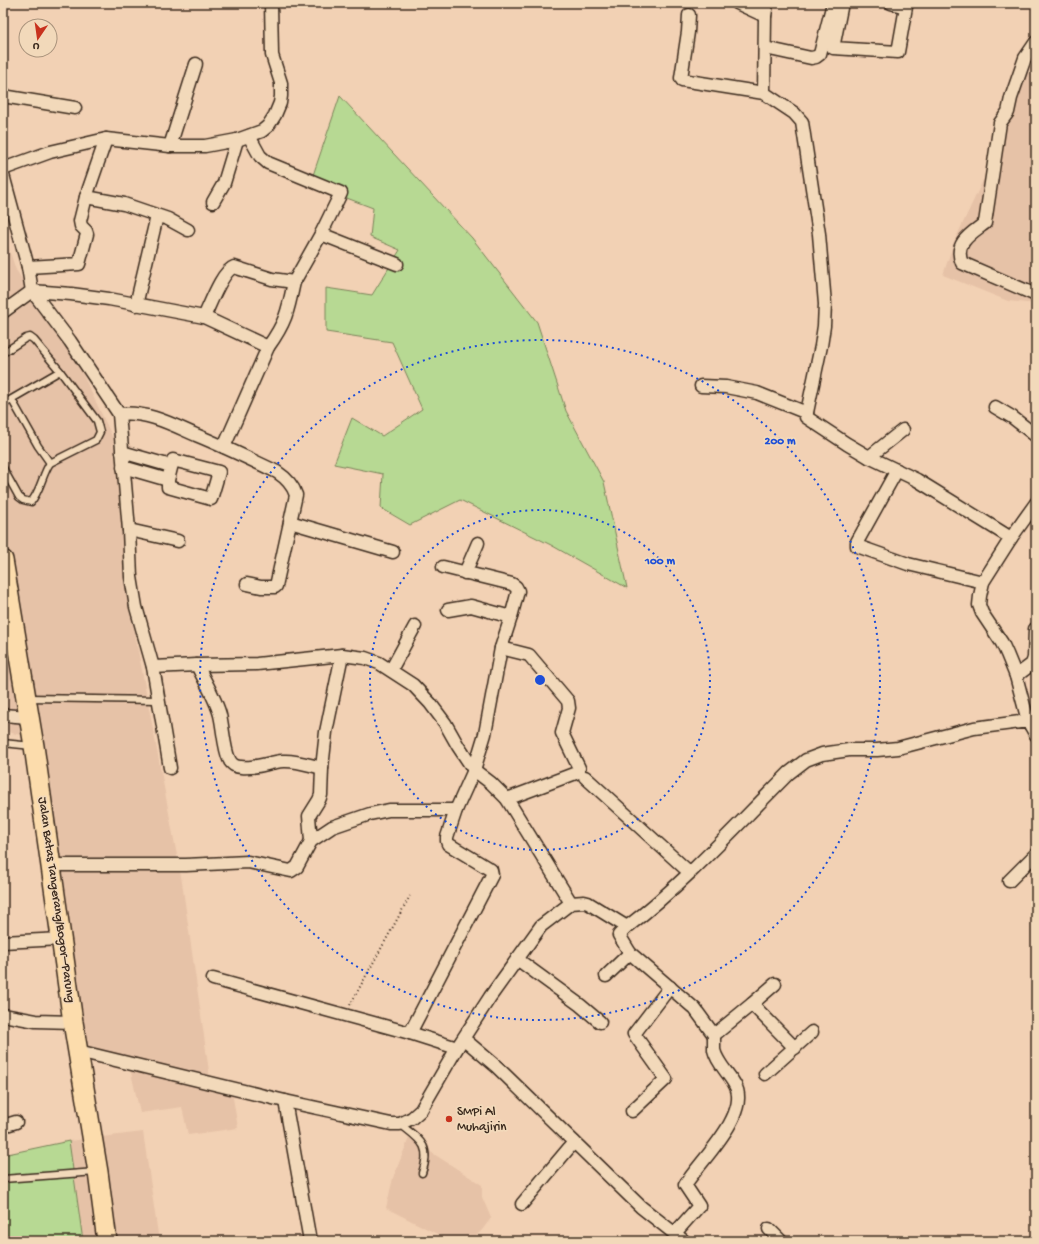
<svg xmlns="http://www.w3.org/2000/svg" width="1039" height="1244" viewBox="0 0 1039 1244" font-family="'Gochi Hand',sans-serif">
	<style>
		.built { fill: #e6c2a7 }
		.green { fill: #b7d993; stroke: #798258 }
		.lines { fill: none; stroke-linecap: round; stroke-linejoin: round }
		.service-casing { stroke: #3b2a1e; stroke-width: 9 }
		.minor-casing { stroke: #3b2a1e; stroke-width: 15 }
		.primary-casing { stroke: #3b2a1e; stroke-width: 22 }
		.path { stroke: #3b2a1e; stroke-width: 2; stroke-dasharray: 1 3; stroke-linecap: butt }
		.service { stroke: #f2d9ba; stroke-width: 6 }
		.minor { stroke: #f2d9ba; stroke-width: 12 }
		.primary { stroke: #fcdcac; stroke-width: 19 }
		.ring { fill: none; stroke: #1d4ed8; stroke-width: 2; stroke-dasharray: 2 4 }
		.poi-dot { fill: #c8321e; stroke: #f2d9ba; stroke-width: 1.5 }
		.labels { text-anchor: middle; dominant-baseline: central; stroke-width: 3.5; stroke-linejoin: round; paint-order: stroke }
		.street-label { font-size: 13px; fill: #3b2a1e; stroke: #f2d9ba }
		.poi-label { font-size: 13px; fill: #3b2a1e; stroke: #f2d9ba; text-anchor: start }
		.centre { fill: #1d4ed8; stroke: #f2d9ba; stroke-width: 2 }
		.ring-label { font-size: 12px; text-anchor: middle; font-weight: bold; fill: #1d4ed8; stroke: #f2d9ba; stroke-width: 3.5; stroke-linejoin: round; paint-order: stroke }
	</style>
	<rect width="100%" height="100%" fill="#f2d1b4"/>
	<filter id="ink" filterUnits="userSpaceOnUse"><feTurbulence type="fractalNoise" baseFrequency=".025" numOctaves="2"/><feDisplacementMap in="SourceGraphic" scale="8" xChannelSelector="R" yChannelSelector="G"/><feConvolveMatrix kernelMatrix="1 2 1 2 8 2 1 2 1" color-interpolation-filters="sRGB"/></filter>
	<g filter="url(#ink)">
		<g class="built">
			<polygon points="1015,69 1036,75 1036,304 1008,301 943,275 954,242 1001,142"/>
			<polygon points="3,231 16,270 75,358 113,438 128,597 182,882 211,1085 231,1086 238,1128 188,1135 182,1107 140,1113 130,1068 84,1058 34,738 3,731"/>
			<polygon points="143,1132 159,1241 83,1241 69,1141"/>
			<polygon points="409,1138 482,1185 482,1197 491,1218 482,1230 471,1241 451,1241 386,1208 393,1178"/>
		</g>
		<g class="green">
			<polygon points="340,96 472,238 537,322 566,411 604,482 627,588 551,545 460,500 410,525 381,508 383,474 334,464 352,418 382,436 422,409 392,342 326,332 326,288 372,295 400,250 370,237 373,208 310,184"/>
			<polygon points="69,1141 83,1241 3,1241 3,1155"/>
		</g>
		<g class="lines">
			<defs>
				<g id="service">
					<polyline points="3,353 26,338 30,337 34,340 60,371 97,421 100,432 96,440 50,463 38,446 12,400"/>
					<polyline points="3,404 60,371"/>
					<path d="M3,468L19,497L23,500L31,502C41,490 42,475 50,463"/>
					<polyline points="29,698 159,700"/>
					<polyline points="3,743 32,746"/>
					<path d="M400,1124C420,1140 432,1145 422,1173"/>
					<polyline points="3,1179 96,1172"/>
				</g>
				<g id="minor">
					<polyline points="737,3 765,16"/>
					<polyline points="767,3 765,16 764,93 794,113 802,122 819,234 825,304 824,326 821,346 806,417 847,444 869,457 917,480 1011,538"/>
					<polyline points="842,3 833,48 898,52 906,7 891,3"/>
					<polyline points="689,15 688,32 681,78 682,80 764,93"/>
					<path d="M1036,42L1025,58L1011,98L1008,112L1000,123L985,223C972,233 953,243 962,263L1036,295"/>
					<polyline points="765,48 811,58 816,57 820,54 833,3"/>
					<polyline points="3,96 75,108"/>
					<polyline points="249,136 260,156 268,163 341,193 321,234"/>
					<polyline points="170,146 196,64"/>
					<polyline points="3,169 50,152 106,139 170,146 205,146 237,140 262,131 268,126 275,115 280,103 281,96 281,83 272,55 271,3"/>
					<polyline points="3,175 28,267 32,291 70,341 119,414 129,530 131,577 136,607 153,667 170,768"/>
					<polyline points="86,197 124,204 168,219 188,230"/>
					<polyline points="213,202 224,183 237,140"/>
					<polyline points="28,267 79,264 87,234 86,231 81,226 80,221 86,197 106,139"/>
					<polyline points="136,305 157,216"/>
					<polyline points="3,312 32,291 71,294 109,299 204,317 268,347"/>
					<path d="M204,317C210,305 222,271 234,267L272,279L294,282L321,234L397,264"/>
					<polyline points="701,386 726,387 757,393 807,413"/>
					<polyline points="995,407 1012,417 1036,436"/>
					<path d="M119,414C147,411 171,424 196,435C223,446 250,459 277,472C286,478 293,485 296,495L276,586L275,587H261L247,584"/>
					<path d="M224,447L268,347C286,322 288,311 294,282"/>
					<polyline points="122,452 171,466"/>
					<polyline points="869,457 903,430"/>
					<polygon points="173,460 219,472 211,499 168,487 168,480"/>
					<polyline points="123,467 168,480"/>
					<polyline points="897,470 857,542 857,546 908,564 983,582"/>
					<polyline points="290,522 393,552"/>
					<polyline points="129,530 178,541"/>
					<polyline points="465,573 478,543"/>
					<polyline points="448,610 471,606 511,617"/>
					<polyline points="501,648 529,655 568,701 569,708 562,733 579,768 576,773 507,799"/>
					<path d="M197,665C204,680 216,699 220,715C223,727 224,749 229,759C231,764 236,767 241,767C255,769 269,762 283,761C296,760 309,765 322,768"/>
					<polyline points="153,667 197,665 257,664 342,655 365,658 379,663 413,685 430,703 445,723 458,746 474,770 491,783 507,799 571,903"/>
					<polyline points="391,670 415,626"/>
					<polyline points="1016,676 1032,664 1034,658 1035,629"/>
					<polyline points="3,715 28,717"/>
					<polyline points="1028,721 1016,676 1007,654 1002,643 982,613 979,605 980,596 983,582 1011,538 1036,503"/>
					<polyline points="585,777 689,872"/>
					<polyline points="311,841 309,816 319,800 321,795 322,768 326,732 342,655"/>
					<polyline points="52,865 186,865 248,862 291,871 297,867 311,841 332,827 370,814 389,810 456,810"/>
					<polyline points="1009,881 1036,854"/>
					<polyline points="627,927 619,935 630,953 695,1009 714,1035 752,1004 775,984"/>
					<polyline points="3,942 61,939"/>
					<polyline points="517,959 580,1005 600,1022"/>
					<polyline points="606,976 630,953"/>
					<polyline points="213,979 410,1033 457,1048"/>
					<polyline points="752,1004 795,1048"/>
					<polyline points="3,1015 36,1021 73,1022"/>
					<polyline points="410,1033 492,875 491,870 448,844 447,841 447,837 456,810 474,770 485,734 501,648 511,617 518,591 516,587 512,584 443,567"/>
					<polyline points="464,1039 497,1067 641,1207 684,1241"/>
					<path d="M78,1051L285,1101L391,1124H400L412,1118L421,1110L457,1048L490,997L541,926L571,903L584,902L588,903L627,927C686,882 736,826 789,773L806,760L822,754L849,750H877L898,748L974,728L1028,721L1036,735"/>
					<polyline points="765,1074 812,1032"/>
					<polyline points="285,1101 310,1241"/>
					<polyline points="632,1111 666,1079 634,1034 670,987"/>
					<polyline points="3,1126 16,1122"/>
					<polyline points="522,1204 574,1142"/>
					<polyline points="769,1229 781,1241"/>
					<path d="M675,1233L699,1206L685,1185C699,1162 749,1116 736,1087C730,1074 717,1064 714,1050C714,1045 714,1040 714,1035"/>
				</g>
				<polyline id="primary" points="3,560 34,746 73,1022 98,1172 107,1241"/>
			</defs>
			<use href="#service" class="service-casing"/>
			<use href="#minor" class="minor-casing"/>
			<use href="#primary" class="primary-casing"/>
			<polyline class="path" points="350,1005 410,896"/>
			<use href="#service" class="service"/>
			<use href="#minor" class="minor"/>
			<use href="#primary" class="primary"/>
		</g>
	</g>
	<g class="ring">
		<circle cx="540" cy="680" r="170"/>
		<circle cx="540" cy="680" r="340"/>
	</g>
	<circle class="poi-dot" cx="449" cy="1119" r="4"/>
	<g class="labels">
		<g class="street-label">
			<text transform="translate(56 900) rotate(82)">Jalan Batas Tangerang/Bogor–Parung</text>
		</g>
		<g class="poi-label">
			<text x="457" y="1112">SMPi Al<tspan x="457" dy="15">Muhajirin</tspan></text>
		</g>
	</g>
	<circle cx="540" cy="680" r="6" class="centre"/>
	<g class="ring-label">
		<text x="780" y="444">200 m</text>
		<text x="660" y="564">100 m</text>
	</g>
	<rect width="1039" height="1244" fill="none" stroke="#f2d9ba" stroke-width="16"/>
	<rect x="8" y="8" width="1023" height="1228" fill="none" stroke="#3b2a1e" stroke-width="1.5" filter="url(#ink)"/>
	<g transform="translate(38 38) rotate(193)"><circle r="19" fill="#f2d9ba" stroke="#a9937c"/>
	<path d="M0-3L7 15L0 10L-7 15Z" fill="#c8321e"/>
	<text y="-6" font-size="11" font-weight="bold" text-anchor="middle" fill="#3b2a1e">U</text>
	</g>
</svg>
